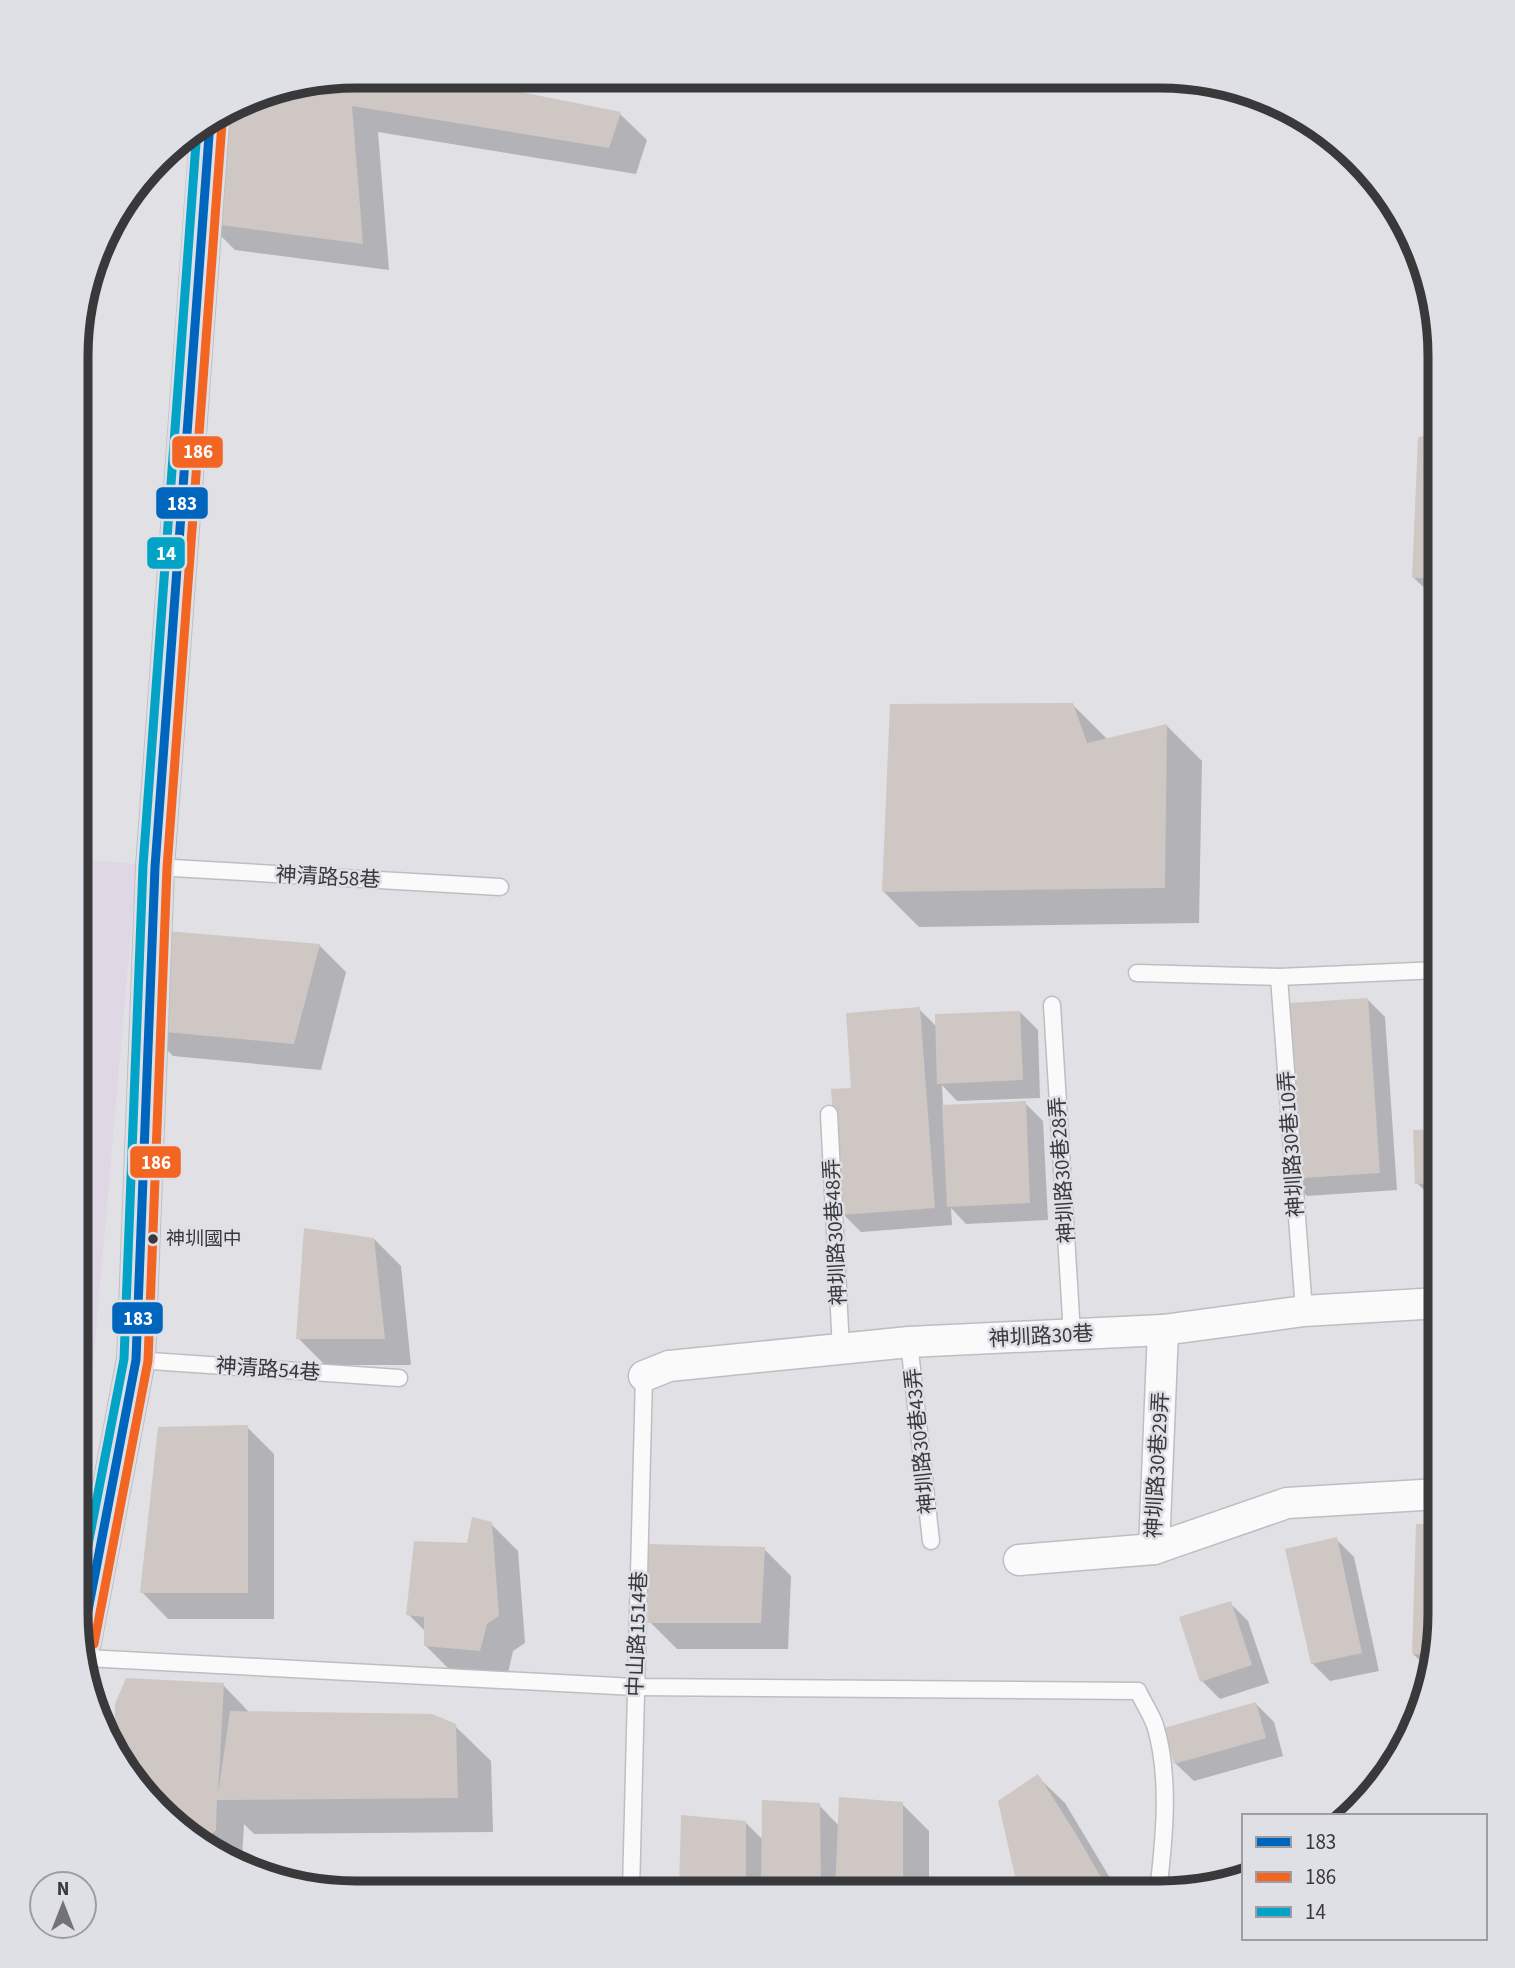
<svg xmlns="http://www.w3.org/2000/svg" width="1515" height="1968" viewBox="0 0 1515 1968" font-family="'Source Sans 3','Noto Sans TC',sans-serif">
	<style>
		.education { fill: #dfd7e3 }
		.shadow { fill: #0003 }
		.building { fill: #cec7c4 }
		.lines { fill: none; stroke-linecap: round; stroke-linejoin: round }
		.service-casing { stroke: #bebec2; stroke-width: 19 }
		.minor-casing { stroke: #bebec2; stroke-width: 33 }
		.tertiary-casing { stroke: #bebec2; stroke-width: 40 }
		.service { stroke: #fafafb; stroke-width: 16 }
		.minor { stroke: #fafafb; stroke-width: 30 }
		.tertiary { stroke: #fafafb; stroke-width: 37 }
		.bus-1-casing { stroke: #dfdfe6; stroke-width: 14 }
		.bus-2-casing { stroke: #dfdfe6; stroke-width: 14 }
		.bus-3-casing { stroke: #dfdfe6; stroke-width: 14 }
		.bus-1 { stroke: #0065bd; stroke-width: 9 }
		.bus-2 { stroke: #f26522; stroke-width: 9 }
		.bus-3 { stroke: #03a3c7; stroke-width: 9 }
		.bus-dot { fill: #39393c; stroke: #dfdfe6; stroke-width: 2.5 }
		.labels { text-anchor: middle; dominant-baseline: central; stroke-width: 5; stroke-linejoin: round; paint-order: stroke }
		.bus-label { font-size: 19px; fill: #39393c; stroke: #dfdfe6; text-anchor: start }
		.street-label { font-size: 21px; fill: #39393c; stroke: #dfdfe6 }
		.rim { fill: none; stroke: #39393c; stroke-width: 9 }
		.line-badge { stroke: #dfdfe6; stroke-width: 2.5 }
		.badge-label { font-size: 19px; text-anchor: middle; font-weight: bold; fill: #fff }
	</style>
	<rect width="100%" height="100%" fill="#e0e0e5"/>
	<polygon class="education" points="77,859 137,864 75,1571"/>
	<g class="shadow">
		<polygon points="356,75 492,76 494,89 620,114 647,140 636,174 378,132 389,270 235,250 208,223 216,119 265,90"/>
		<polygon points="1440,435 1440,603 1414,578"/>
		<polygon points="1072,704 1108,740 1167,726 1202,761 1199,923 919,927 884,892"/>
		<polygon points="319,945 346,972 321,1070 173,1056 146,1029"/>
		<polygon points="1367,999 1385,1017 1397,1190 1307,1196 1289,1178"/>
		<polygon points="919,1009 937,1027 1020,1012 1038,1030 1040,1098 957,1101 942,1085 943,1107 1025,1103 1043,1121 1048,1220 966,1224 951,1208 952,1225 861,1232 843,1214 853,1090"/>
		<polygon points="1439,1131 1439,1201 1435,1201 1417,1183 1415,1132"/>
		<polygon points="374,1239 401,1266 411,1365 325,1365 298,1338"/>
		<polygon points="247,1427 274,1454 274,1619 168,1619 142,1592"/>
		<polygon points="491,1524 518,1551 525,1643 513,1651 507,1677 453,1673 426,1646 426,1632 408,1614"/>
		<polygon points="1418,1526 1439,1527 1439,1631 1431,1671 1413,1654"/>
		<polygon points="1336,1539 1354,1557 1379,1671 1330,1681 1312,1663"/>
		<polygon points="764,1549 791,1576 788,1649 677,1649 650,1622"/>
		<polygon points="1230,1603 1248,1621 1269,1683 1220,1699 1202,1681"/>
		<polygon points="223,1685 250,1713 455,1726 491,1761 493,1832 254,1834 244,1824 242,1857 239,1860 199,1845 145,1797 115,1753 117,1705"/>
		<polygon points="1256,1704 1274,1722 1283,1756 1194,1781 1175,1763"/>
		<polygon points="1038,1777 1065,1803 1119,1893 1030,1892 1017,1875"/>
		<polygon points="902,1804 929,1831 929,1892 681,1891 683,1817 746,1823 764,1841 819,1805 839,1826"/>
	</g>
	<g class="building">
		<polygon points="356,75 470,76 471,82 621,112 609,148 352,106 363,244 206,223 214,120 265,90"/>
		<polygon points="1440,433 1440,578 1412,578 1418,437"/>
		<polygon points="1073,703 1087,743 1167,724 1165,888 882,892 890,704"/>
		<polygon points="154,930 320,944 294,1044 144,1030"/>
		<polygon points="1368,998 1380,1173 1287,1179 1275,1004"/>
		<polygon points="920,1007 935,1208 841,1215 831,1089 851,1088 846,1013"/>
		<polygon points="1020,1011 1023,1080 937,1084 935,1014"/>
		<polygon points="1026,1101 1030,1203 947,1207 942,1105"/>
		<polygon points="1439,1129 1439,1183 1415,1184 1413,1130"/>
		<polygon points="304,1228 374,1238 385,1339 296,1339"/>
		<polygon points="248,1425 248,1593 140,1593 158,1427"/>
		<polygon points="472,1517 492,1522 499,1616 487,1624 480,1651 424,1646 424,1617 406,1615 414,1541 467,1543"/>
		<polygon points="1416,1524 1439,1525 1439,1631 1434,1655 1412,1654"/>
		<polygon points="1337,1537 1362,1653 1311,1664 1285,1549"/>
		<polygon points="647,1544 765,1547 761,1623 648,1623"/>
		<polygon points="1231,1601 1252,1665 1200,1682 1179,1617"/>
		<polygon points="126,1678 224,1683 218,1795 230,1711 432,1714 456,1724 458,1798 217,1800 216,1830 200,1845 145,1797 114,1751 115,1704"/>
		<polygon points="1256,1702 1266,1738 1174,1764 1164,1728"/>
		<polygon points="1038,1774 1076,1834 1110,1893 1028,1892 1015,1876 998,1801"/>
		<polygon points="839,1797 903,1802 903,1892 835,1892"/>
		<polygon points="762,1800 820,1803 821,1892 761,1892"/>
		<polygon points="681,1815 746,1821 746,1892 679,1891"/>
	</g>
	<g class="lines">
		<defs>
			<g id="service">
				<polyline points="155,867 500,887"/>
				<polyline points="1137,973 1279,977 1439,970"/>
				<polyline points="1279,977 1304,1311"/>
				<polyline points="1052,1005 1072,1334"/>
				<polyline points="829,1114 841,1349"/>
				<polyline points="909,1342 931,1541"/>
				<polyline points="136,1360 399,1378"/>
				<path d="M86,1658L635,1687L1138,1691C1143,1702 1151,1714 1155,1725C1171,1777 1164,1840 1158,1893"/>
				<polyline points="631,1891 644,1376"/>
			</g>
			<g id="minor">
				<polyline points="644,1376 669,1366 909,1342 1163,1330 1304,1311 1439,1303"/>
				<polyline points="1154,1549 1287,1503 1439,1494"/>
				<polyline points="1019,1560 1154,1549 1163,1330"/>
			</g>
			<polyline id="tertiary" points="82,1642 136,1360 155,867 210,122"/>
		</defs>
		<use href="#service" class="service-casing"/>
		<use href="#minor" class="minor-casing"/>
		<use href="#tertiary" class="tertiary-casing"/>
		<use href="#service" class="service"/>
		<use href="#minor" class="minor"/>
		<use href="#tertiary" class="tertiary"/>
		<defs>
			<polyline id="bus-1" points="82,1642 136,1360 155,867 210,122"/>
			<polyline id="bus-2" points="94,1644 148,1361 167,868 222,123"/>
			<polyline id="bus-3" points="75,1612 124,1359 143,866 197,129"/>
		</defs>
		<use href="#bus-1" class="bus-1-casing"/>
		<use href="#bus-2" class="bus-2-casing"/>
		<use href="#bus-3" class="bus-3-casing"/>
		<use href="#bus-1" class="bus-1"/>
		<use href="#bus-2" class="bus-2"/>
		<use href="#bus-3" class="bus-3"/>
	</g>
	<circle class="bus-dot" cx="153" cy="1239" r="6"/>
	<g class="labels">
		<g class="bus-label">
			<text x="166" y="1239">神圳國中</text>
		</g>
		<g class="street-label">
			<text transform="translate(328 877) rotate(3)">神清路58巷</text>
			<text transform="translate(1291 1144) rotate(-94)">神圳路30巷10弄</text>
			<text transform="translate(1062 1170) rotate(-94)">神圳路30巷28弄</text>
			<text transform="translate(835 1232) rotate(-93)">神圳路30巷48弄</text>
			<text transform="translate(1041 1336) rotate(-3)">神圳路30巷</text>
			<text transform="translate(268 1369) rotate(4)">神清路54巷</text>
			<text transform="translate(920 1441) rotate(-96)">神圳路30巷43弄</text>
			<text transform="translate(1157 1465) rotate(-87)">神圳路30巷29弄</text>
			<text transform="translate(637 1634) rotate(-88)">中山路1514巷</text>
		</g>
	</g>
	<path d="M0 0H1515V1968H0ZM356 88H1160A268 268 0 0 1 1428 356V1613A268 268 0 0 1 1160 1881H356A268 268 0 0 1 88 1613V356A268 268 0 0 1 356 88Z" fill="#dfdfe6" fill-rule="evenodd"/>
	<path class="rim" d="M356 88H1160A268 268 0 0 1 1428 356V1613A268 268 0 0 1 1160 1881H356A268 268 0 0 1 88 1613V356A268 268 0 0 1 356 88Z"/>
	<g class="line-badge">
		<rect x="171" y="435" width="53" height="34" rx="7" fill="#f26522"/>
		<rect x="155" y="486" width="54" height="34" rx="7" fill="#0065bd"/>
		<rect x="146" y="536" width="40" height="34" rx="7" fill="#03a3c7"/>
		<rect x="129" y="1145" width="53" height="34" rx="7" fill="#f26522"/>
		<rect x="111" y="1301" width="53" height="34" rx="7" fill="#0065bd"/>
	</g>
	<g class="badge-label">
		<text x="198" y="458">186</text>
		<text x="182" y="510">183</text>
		<text x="166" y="560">14</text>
		<text x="156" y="1169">186</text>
		<text x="138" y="1325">183</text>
	</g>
	<rect x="1242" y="1814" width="245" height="126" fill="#dfdfe6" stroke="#9d9da2" stroke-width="2"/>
	<rect x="1256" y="1837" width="35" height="10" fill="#0065bd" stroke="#9d9da2" stroke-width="2"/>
	<text x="1305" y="1849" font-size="21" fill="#39393c">183</text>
	<rect x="1256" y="1872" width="35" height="10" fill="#f26522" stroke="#9d9da2" stroke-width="2"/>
	<text x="1305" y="1884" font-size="21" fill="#39393c">186</text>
	<rect x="1256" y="1907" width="35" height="10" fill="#03a3c7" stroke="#9d9da2" stroke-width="2"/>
	<text x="1305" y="1919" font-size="21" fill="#39393c">14</text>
	<g transform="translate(63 1905)"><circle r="33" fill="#dfdfe6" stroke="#9d9da2" stroke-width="2"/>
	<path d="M0-5L12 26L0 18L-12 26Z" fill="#737377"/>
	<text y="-10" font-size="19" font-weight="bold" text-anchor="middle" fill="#39393c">N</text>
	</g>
</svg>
